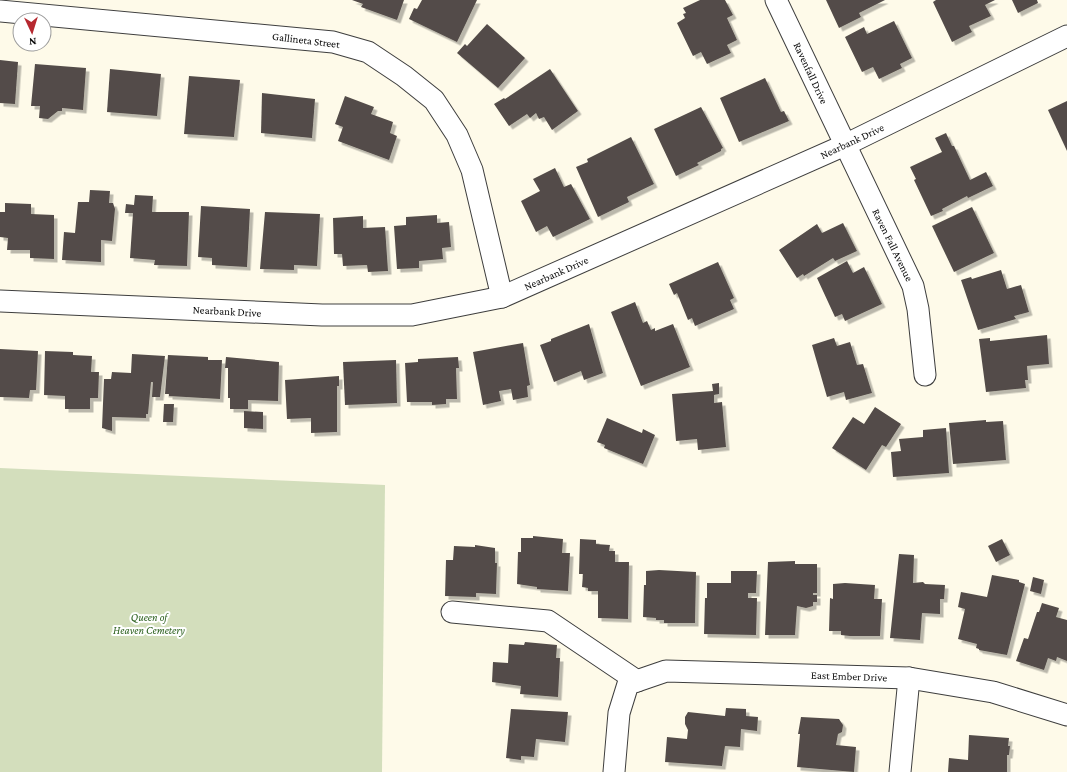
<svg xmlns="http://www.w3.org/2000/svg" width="1067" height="772" viewBox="0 0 1067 772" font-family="'Crimson Pro',serif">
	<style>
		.cemetery { fill: #d3debc }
		.building { fill: #534c48; filter: url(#shadow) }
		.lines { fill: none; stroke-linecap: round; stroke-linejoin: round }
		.minor-casing { stroke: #3e3e3e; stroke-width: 23 }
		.minor { stroke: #fff; stroke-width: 21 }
		.labels { text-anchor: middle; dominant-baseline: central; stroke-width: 4; stroke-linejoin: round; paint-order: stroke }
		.street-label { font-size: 11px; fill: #0b0b0b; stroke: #fff }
		.park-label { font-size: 11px; font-style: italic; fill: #2c601e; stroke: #fff }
	</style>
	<defs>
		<filter id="shadow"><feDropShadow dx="3.5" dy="3.5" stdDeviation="0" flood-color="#0004"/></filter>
	</defs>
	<rect width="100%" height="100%" fill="#fefae9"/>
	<polygon class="cemetery" points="0,468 385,485 382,772 0,772"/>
	<g class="building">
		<polygon points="352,0 404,0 397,20 361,7 363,4"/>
		<polygon points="422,0 477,0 457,42 409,19 414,8 417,9"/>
		<polygon points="700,0 725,0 733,15 727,18 737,40 727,45 731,53 707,64 701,52 693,56 677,23 685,18 683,14 686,13 683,8"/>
		<polygon points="826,0 885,0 859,13 861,17 839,28"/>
		<polygon points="936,0 995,0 985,5 991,16 969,26 972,32 952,42 933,2"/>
		<polygon points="1012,0 1037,0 1038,3 1018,13"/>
		<polygon points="894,21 912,58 900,64 902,68 879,79 873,67 862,72 845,37 864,27 867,34"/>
		<polygon points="487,24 525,58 498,88 457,53 465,44 467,46"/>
		<polygon points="0,60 18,62 15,104 0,103"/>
		<polygon points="35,64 86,68 83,110 62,108 62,111 58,111 48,119 39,118 40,106 31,106"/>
		<polygon points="110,69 161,74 157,116 107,112"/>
		<polygon points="550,69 578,111 552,130 544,117 539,119 536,113 530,118 527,114 509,126 494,104 504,98 505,99"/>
		<polygon points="189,76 240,80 234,137 184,134"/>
		<polygon points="765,78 781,112 784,111 789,121 739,142 720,98"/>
		<polygon points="262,93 315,99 312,138 261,133"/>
		<polygon points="345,96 374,107 371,114 393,122 390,133 397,136 389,160 338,141 343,127 335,124"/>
		<polygon points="1067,101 1067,151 1048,110"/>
		<polygon points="701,107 723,148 721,149 721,151 697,163 699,165 676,176 654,129"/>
		<polygon points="946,133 952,146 954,146 970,180 986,172 993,186 968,198 967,196 942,209 943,211 931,216 914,180 916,179 910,167 942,152 935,138"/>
		<polygon points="631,137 654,184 627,197 629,202 598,217 576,167 588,162 587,159"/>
		<polygon points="555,168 564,187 571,184 590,219 553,237 547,226 536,232 521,201 540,191 533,179"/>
		<polygon points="90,190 110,191 109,203 113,203 115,209 112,241 101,240 101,262 62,260 64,232 75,233 78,202 89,202"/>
		<polygon points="135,195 153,196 152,212 189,212 187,266 154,265 155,260 130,258 133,213 125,213 126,204 134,205"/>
		<polygon points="5,203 31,204 31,214 54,215 54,259 30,258 30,250 7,250 8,238 0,237 0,212 5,212"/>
		<polygon points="201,206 250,209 247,267 212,265 212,258 198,257"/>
		<polygon points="972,207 994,253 954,272 932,226"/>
		<polygon points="265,212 320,214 317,266 294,265 294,270 260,269"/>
		<polygon points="437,215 437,223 449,222 451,247 442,248 443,259 419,261 419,268 397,269 394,226 406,225 406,217"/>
		<polygon points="363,216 363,228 385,227 388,271 368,272 367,265 343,266 342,254 334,254 333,218"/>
		<polygon points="843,223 857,251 835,261 833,258 804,276 803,274 797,278 779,250 817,224 822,233"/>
		<polygon points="847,261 853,273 864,267 882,304 845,321 842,314 835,317 817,278"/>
		<polygon points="718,262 734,298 730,300 734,309 695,326 692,318 688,320 677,293 674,295 669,284"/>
		<polygon points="1001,270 1007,289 1021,285 1029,312 1014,316 1016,319 978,330 961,280 971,277 972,279"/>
		<polygon points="635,302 643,323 647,321 651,330 655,328 655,331 673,324 690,367 641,386 611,312"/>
		<polygon points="589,324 603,373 584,380 581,371 554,382 540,345 551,341 551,339"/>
		<polygon points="1047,335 1049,364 1027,366 1028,380 1025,380 1026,388 986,392 979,339 990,338 990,341"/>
		<polygon points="834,338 837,346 850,342 857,365 863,364 872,393 846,400 844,392 827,397 812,345"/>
		<polygon points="523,343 530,385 527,386 528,397 513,400 511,389 499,391 501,401 483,405 473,352"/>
		<polygon points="0,349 38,351 36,390 30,390 29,398 0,397"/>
		<polygon points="45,351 73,352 73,355 92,356 91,372 99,372 98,398 90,398 90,409 65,409 65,396 44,395"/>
		<polygon points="132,354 165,356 160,397 152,397 153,382 151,382 148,414 146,414 146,418 112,417 112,431 102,428 104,379 111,379 112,372 131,373"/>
		<polygon points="168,355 208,357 208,360 222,360 220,399 169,396 169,394 165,394"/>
		<polygon points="226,357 279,362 278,401 248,400 248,409 230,409 230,398 228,398 228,368 225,368"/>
		<polygon points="458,357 459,368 456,368 457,399 446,399 446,404 432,405 432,402 407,402 405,363 418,362 418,359"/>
		<polygon points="396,360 397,403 345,405 343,362"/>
		<polygon points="339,376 339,386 337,386 337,432 311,433 311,418 287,419 285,380"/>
		<polygon points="719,383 719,394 714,395 714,403 722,402 726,447 698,450 697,439 676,441 672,394 713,391 712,384"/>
		<polygon points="164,404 174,404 173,422 163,422"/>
		<polygon points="875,407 901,424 886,447 882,445 866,470 832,448 853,417 864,424"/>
		<polygon points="244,411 263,412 263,429 244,428"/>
		<polygon points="607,418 642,433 643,429 655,435 643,464 604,448 605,445 597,442"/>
		<polygon points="986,420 986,422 1003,421 1006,460 953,464 949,423"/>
		<polygon points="946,428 949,473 893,477 891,452 901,451 899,439 923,437 923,430"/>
		<polygon points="533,536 563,539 562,553 570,553 568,591 537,589 537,587 517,584 518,552 521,552 521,538 533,538"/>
		<polygon points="580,539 596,540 596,544 610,545 609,551 615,551 615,562 629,562 628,619 598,618 598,591 588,591 588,588 582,587 583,574 579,574"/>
		<polygon points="1002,539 1010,555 996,562 988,546"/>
		<polygon points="475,545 495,548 495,563 497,563 496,594 476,593 476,597 445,596 446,560 453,560 454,546 475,547"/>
		<polygon points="899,554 914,555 913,583 923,582 925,584 945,585 944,599 940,599 940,614 922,613 920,640 890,638"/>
		<polygon points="795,561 795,564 817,564 817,593 813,593 813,595 817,595 817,602 813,602 813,606 806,608 797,606 795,635 765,635 768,562"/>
		<polygon points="659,570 696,572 695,623 664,623 664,620 656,620 656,618 643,617 644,585 646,585 646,571"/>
		<polygon points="731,571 757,571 756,593 748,593 748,598 757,598 756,635 704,634 705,598 707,598 707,583 731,583"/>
		<polygon points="992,575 1019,580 1019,582 1025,584 1007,655 979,650 979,649 976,648 977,644 958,639 965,609 958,607 961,592 987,597"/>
		<polygon points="1033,577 1044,580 1041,594 1030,591"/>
		<polygon points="845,583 875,585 874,599 882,599 880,636 850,636 841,635 841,631 829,631 830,598 833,599 833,584"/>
		<polygon points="1042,603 1059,608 1056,617 1067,620 1067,661 1057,657 1056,661 1048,658 1044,670 1016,661 1024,638 1028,639 1037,612 1039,612"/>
		<polygon points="525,642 557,645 556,658 560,658 558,697 520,694 521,686 492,682 493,662 508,663 509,644 524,645"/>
		<polygon points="726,708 746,709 746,716 758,717 757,731 741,729 740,747 725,746 722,766 665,762 667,737 687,739 688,730 685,724 685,717 688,712 725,716"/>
		<polygon points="511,709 568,712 565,742 536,739 534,757 521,756 521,760 506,758"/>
		<polygon points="801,717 839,719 843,725 842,732 838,734 836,745 856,747 854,772 797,767 800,734 798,734"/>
		<polygon points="969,735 1009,738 1008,746 1010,746 1009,755 1007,755 1007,772 948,772 949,758 968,760"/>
	</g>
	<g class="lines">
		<defs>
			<g id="minor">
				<polyline points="776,0 913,286 918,309 925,375"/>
				<polyline points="0,11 333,42 368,52 404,76 434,100 457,135 472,170 502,297"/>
				<polyline points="0,301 322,315 412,315 502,297 845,145 1067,36"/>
				<polyline points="452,612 548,621 637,681"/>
				<polyline points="614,772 619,713 628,684 666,671 909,678 993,692 1067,715"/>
				<polyline points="900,772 909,678"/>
			</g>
		</defs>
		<use href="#minor" class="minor-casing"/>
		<use href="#minor" class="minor"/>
	</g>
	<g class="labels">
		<g class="street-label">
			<text transform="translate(306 40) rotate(7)">Gallineta Street</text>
			<text transform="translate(811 73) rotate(65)">Ravenfall Drive</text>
			<text transform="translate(852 141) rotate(-25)">Nearbank Drive</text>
			<text transform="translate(893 245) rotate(64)">Raven Fall Avenue</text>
			<text transform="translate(556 273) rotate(-24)">Nearbank Drive</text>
			<text transform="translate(227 311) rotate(3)">Nearbank Drive</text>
			<text transform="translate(849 676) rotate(2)">East Ember Drive</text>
		</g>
		<g class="park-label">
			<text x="149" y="617">Queen of<tspan x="149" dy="13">Heaven Cemetery</tspan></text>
		</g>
	</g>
	<g transform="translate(32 32) rotate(176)"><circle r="19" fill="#ffffff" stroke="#9d9d9d"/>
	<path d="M0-3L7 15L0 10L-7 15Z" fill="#b6282f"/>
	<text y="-6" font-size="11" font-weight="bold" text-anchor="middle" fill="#0b0b0b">N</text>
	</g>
</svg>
